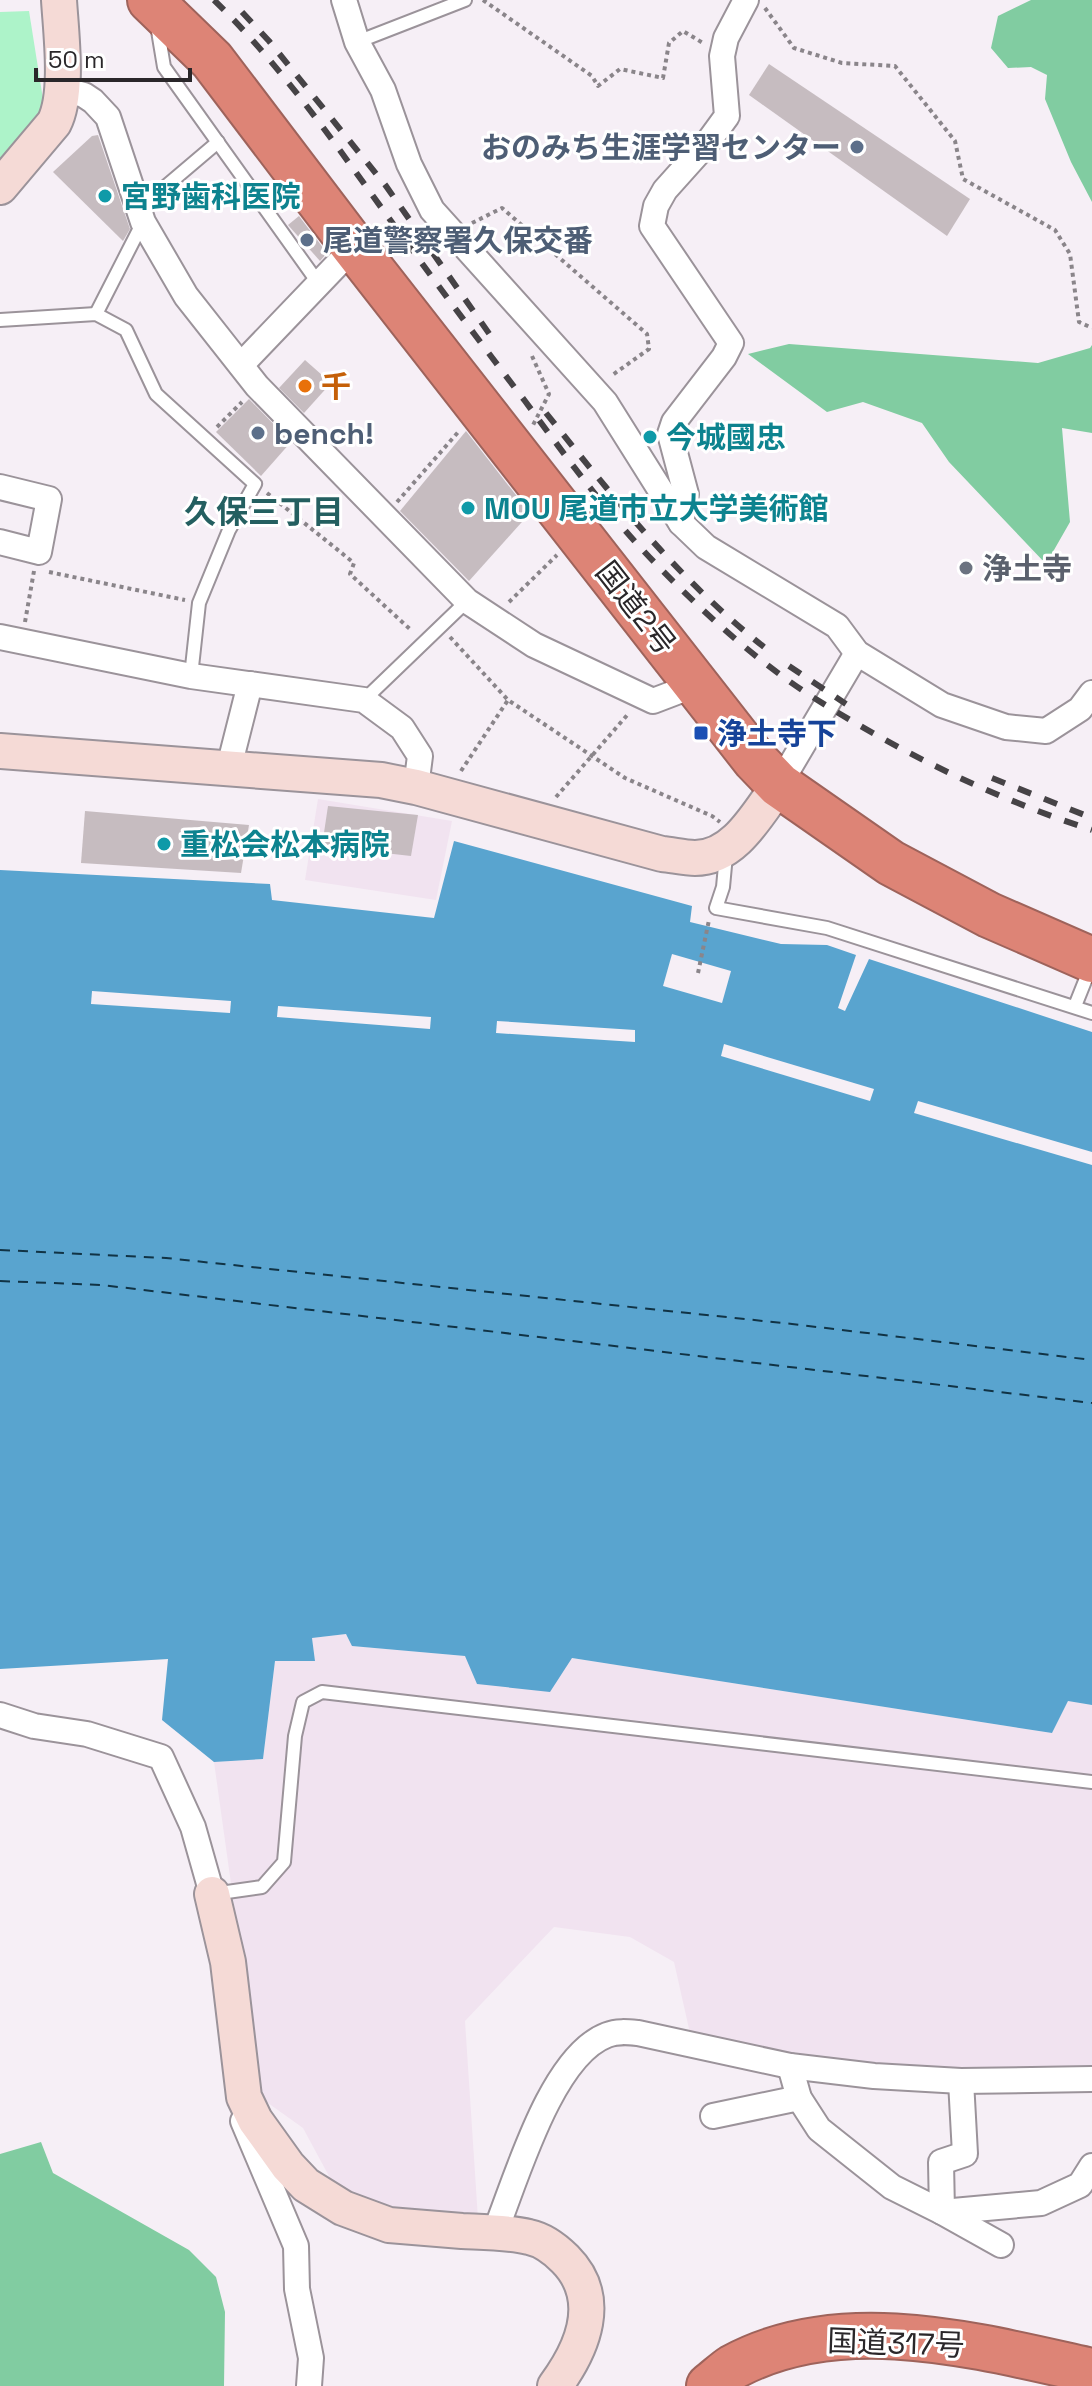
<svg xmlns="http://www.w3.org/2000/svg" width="1092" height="2386" viewBox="0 0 1092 2386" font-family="'Space Grotesk','Noto Sans JP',sans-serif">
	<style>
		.built { fill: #f1e3f0 }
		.green { fill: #adf3c9 }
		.forest { fill: #81cca1 }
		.water { fill: #59a4cf }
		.pier { fill: #f6eff6 }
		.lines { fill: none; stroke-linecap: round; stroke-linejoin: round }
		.ferry { stroke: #113345; stroke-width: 2; stroke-dasharray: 10 8; stroke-linecap: butt }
		.building { fill: #c6bcc0 }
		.lane-casing { stroke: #9b939a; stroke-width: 16 }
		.street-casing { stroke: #9b939a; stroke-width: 28 }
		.secondary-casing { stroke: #9b939a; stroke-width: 38 }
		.highway-casing { stroke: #9e635b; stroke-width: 48 }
		.path { stroke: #8a858a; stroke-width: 4; stroke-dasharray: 4 4; stroke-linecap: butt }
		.lane { stroke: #fff; stroke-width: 12 }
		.street { stroke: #fff; stroke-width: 24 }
		.secondary { stroke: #f5dad6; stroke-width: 34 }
		.highway { stroke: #dd8476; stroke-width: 44 }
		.rail { stroke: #464346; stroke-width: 6; stroke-dasharray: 14 14; stroke-linecap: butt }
		.service-dot { fill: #5c6f8a; stroke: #fff; stroke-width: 3 }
		.culture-dot { fill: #0f9aa8; stroke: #fff; stroke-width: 3 }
		.food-dot { fill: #e8710a; stroke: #fff; stroke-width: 3 }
		.worship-dot { fill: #6b7280; stroke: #fff; stroke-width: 3 }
		.transit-dot { fill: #1a4fb4; stroke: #fff; stroke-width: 3 }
		.labels { text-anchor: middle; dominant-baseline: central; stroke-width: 6; stroke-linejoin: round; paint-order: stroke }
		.service-label { font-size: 30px; font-weight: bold; fill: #4e5e75; stroke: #fff; text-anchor: start }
		.culture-label { font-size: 30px; font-weight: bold; fill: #0d838f; stroke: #fff; text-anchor: start }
		.food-label { font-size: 30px; font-weight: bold; fill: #c56008; stroke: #fff; text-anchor: start }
		.worship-label { font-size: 30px; font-weight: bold; fill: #5b616d; stroke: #fff; text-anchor: start }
		.street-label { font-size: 30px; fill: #2a272a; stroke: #fff }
		.transit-label { font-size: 30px; font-weight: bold; fill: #164399; stroke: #fff; text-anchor: start }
		.neighbourhood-label { font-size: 32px; font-weight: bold; fill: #245f60; stroke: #fff }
	</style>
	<rect width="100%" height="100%" fill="#f6eff6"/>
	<g class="built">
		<polygon points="318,799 452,821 436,900 305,880"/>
		<polygon points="346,1634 353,1646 465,1656 572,1658 1052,1733 1068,1701 1092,1705 1092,2072 823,2063 692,2042 674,1962 630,1937 554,1927 465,2021 478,2219 430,2220 337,2191 303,2128 261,2098 214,1762 263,1759 275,1661 315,1661 312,1638"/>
	</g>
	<polygon class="green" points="29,11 46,118 0,167 0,12"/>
	<g class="forest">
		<polygon points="1031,0 1092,0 1092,202 1071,162 1045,99 1047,75 1031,67 1008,68 991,48 998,16"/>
		<polygon points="789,344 1038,363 1090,348 1092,345 1092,433 1062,428 1070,522 1046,564 949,462 922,423 863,402 827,412 748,354"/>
		<polygon points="41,2142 53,2173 189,2250 216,2277 225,2312 224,2386 0,2386 0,2154"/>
	</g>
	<polygon class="water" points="454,841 692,906 690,922 781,944 827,945 856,955 838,1008 845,1011 869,959 1092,1032 1092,1705 1068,1701 1052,1733 572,1658 550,1692 477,1684 465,1656 352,1646 346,1634 312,1638 315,1661 275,1661 263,1759 214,1762 162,1720 168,1659 0,1669 0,870 270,884 272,900 434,918"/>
	<g class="pier">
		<polygon points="672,954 731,971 722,1003 663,986"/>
		<polygon points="92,991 231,1001 230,1013 91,1004"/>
		<polygon points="278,1006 431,1017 430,1029 277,1017"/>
		<polygon points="497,1021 635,1030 635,1042 496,1033"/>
		<polygon points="724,1044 874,1089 870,1101 721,1056"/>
		<polygon points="918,1101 1092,1152 1092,1165 914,1113"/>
	</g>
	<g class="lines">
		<g class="ferry">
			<polyline points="0,1250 166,1258 792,1324 1092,1360"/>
			<polyline points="0,1281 102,1285 1092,1403"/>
		</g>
	</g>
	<g class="building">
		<polygon points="769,64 970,199 947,236 749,95"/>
		<polygon points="98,135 130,229 123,241 53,172 92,136"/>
		<polygon points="299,216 327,253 320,261 288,225"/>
		<polygon points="305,360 331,383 304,413 279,388"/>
		<polygon points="249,399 291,442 261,476 216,432"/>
		<polygon points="466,431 530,513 469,581 400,511"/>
		<polygon points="328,806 418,815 411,856 322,846"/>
		<polygon points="85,811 249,825 241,873 81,863"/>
	</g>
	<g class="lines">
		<defs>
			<g id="lane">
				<polyline points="157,25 164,67 319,284"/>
				<polyline points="357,42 465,0"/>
				<polyline points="139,209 218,142"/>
				<polyline points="96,314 143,222"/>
				<polyline points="0,320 96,314 126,330 156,394 255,484 229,530 199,603 191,676"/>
				<polyline points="364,700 467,601"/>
				<polyline points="726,855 723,887 716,908 827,928 1092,1013"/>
				<polyline points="1075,1006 1091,966"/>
				<polyline points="213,1894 262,1887 284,1862 295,1736 303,1702 322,1692 1092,1782"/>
			</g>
			<g id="street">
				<polyline points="344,0 357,42 383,90 409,164 432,210 605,402 681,523 706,547 837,626 857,653 942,705 1006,727 1046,731 1080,709 1092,693"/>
				<polyline points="62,89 84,95 93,101 108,117 143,222 186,296 257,386 467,601 534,645 653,701 695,685"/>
				<polyline points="241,365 354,247"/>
				<polyline points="0,487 49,499 39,552 0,542"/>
				<polyline points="681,523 686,494 670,434 674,422 724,357 731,343 652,226 656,206 665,190 708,142 727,116 722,56 726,38 746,0"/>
				<polyline points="0,637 191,676 364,700 402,728 420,756 416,787"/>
				<polyline points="229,767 250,684"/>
				<polyline points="779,785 857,653"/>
				<polyline points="0,1715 34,1726 87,1734 161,1757 193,1827 212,1894"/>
				<polyline points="790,2066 799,2098 819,2129 892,2187 942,2212 1041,2203 1080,2185 1092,2166"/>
				<polyline points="961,2081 965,2154 941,2162 942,2212 1001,2245"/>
				<polyline points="713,2116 799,2098"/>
				<polyline points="243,2121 296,2246 297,2289 311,2358 309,2386"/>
				<path d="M495,2232C516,2180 551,2056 607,2035C617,2031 627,2032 638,2033L790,2066L874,2076L961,2081L1092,2079"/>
			</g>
			<g id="secondary">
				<path d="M0,187L54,123C69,94 61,33 59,0"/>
				<path d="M0,751L381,780L416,787L662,854C673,855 684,858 695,858C735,858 758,813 779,785"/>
				<path d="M212,1894L228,1962L244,2097L255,2120L288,2166L306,2185L343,2208L389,2225C413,2227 438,2229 462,2231C484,2232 508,2232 529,2237C543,2240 555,2249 565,2259C604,2298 583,2348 555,2386"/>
			</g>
			<g id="highway">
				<polyline points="150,0 212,60 354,247 755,760 779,785 891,863 989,915 1092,960"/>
				<path d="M709,2386C717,2380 725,2372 733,2367C842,2308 978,2346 1092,2371"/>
			</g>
		</defs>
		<use href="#lane" class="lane-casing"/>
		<use href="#street" class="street-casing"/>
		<use href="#secondary" class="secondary-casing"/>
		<use href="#highway" class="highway-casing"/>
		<g class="path">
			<polyline points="483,0 592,76 598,86 620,69 663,78 669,43 683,31 703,43"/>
			<polyline points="765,8 794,48 842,63 895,66 955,141 963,179 1055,230 1070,254 1079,322 1092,328"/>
			<polyline points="472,223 502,208 647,334 649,349 611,376"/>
			<polyline points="532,356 549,394 532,427"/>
			<polyline points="217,427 242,402"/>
			<polyline points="267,493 354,563 350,574 412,631"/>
			<polyline points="397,502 460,430"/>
			<polyline points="49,572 185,600"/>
			<polyline points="509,602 557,555"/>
			<polyline points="25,622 34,571"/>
			<polyline points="450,637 508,700 625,778 712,816 720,822"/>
			<polyline points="461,771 508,700"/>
			<polyline points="556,797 629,713"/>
			<polyline points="698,973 709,920"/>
		</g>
		<use href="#lane" class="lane"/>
		<use href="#street" class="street"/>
		<use href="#secondary" class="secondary"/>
		<use href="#highway" class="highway"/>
		<g class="rail">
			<path d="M214,0C289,73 348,163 410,247C448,299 486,350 525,401C567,458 608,515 657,565C703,612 753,658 808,694C895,750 993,798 1092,830"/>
			<polyline points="242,12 269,41 386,186 495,342"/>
			<path d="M546,413C613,497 679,580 764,647"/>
			<polyline points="789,666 846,704"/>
			<polyline points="992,778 1092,818"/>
		</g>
	</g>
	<g class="service-dot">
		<circle cx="857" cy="147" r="8"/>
		<circle cx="307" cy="240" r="8"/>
		<circle cx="258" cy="433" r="8"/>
	</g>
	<g class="culture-dot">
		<circle cx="105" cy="196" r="8"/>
		<circle cx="650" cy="437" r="8"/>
		<circle cx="468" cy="508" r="8"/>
		<circle cx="164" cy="844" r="8"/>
	</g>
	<circle class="food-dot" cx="305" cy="386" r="8"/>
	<circle class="worship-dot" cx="966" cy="568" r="8"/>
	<rect class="transit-dot" x="693" y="725" width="16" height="16" rx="4"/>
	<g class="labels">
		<g class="service-label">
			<text x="841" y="147" text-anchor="end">おのみち生涯学習センター</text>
			<text x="323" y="240">尾道警察署久保交番</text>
			<text x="274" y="433">bench!</text>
		</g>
		<g class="culture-label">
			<text x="121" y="196">宮野歯科医院</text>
			<text x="666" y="437">今城國忠</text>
			<text x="484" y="508">MOU 尾道市立大学美術館</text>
			<text x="180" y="844">重松会松本病院</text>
		</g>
		<g class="food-label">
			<text x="321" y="386">千</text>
		</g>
		<g class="worship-label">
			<text x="982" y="568">浄土寺</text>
		</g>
		<g class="street-label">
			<text transform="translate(636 608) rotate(52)">国道2号</text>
			<text transform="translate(896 2343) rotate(2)">国道317号</text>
		</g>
		<g class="transit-label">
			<text x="717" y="733">浄土寺下</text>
		</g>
		<g class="neighbourhood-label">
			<text x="264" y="512">久保三丁目</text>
		</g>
	</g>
	<path d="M36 68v12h154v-12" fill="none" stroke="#2a272a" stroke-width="4"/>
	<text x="48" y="68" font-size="24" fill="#2a272a" stroke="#ffffff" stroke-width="6" paint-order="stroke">50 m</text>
</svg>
